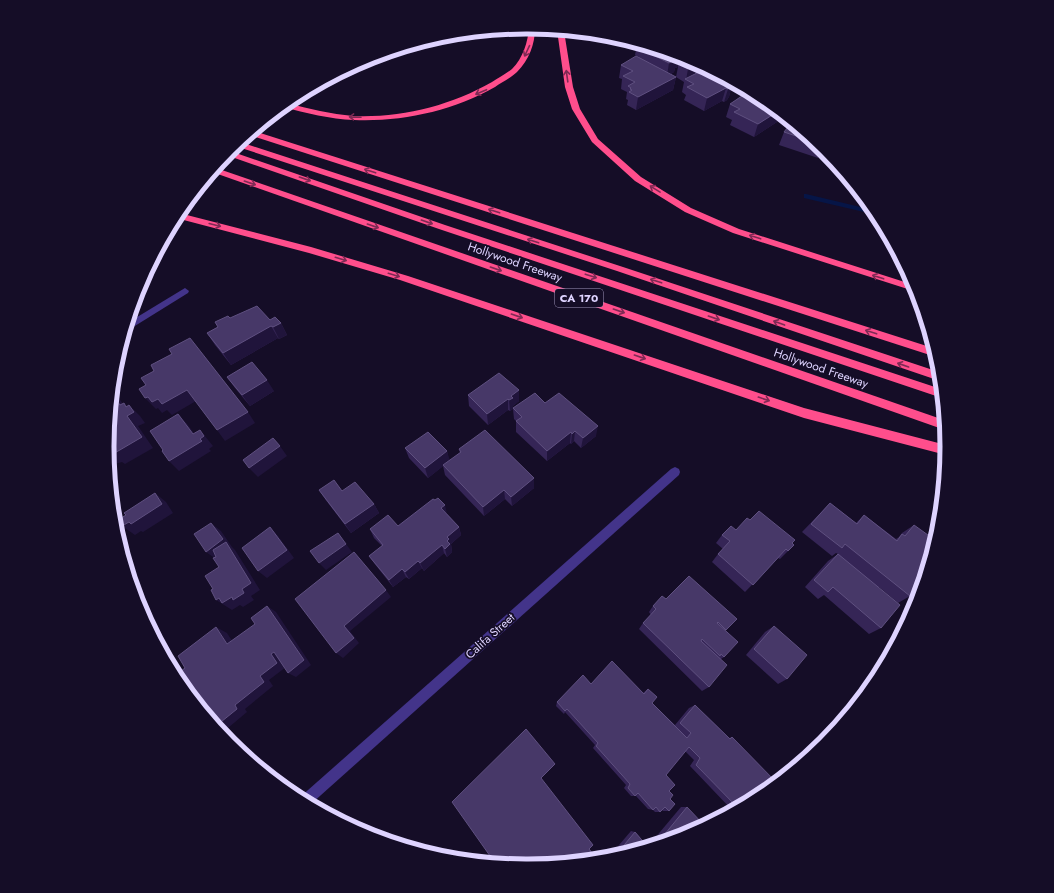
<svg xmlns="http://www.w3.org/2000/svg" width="1054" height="893" viewBox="0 0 1054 893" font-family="Jost,sans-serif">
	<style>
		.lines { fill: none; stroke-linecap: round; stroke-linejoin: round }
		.stream { fill: #061547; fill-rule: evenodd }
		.minor { fill: #43348a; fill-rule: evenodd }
		.highway { fill: #ff4e8c; fill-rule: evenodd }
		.wall { fill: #352556 }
		.shaded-wall { fill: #20143b }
		.building { fill: #473868; stroke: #5f5080 }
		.oneway { stroke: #7e2a54 }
		.labels { text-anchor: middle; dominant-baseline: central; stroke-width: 3.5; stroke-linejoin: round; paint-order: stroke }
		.shield { fill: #150d27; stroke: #a298be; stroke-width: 1 }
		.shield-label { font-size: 11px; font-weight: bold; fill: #ded3ff }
		.street-label { font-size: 12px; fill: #ded3ff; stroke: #150d27 }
		.rim { fill: none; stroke: #ded3ff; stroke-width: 5 }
	</style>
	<rect width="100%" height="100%" fill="#150d27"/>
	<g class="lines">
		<polygon class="stream" points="804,194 806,194 873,210 877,215 804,198"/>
		<g class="minor">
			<polygon points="185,288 189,291 188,293 130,329 126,330 129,322"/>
			<polygon points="675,467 679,469 680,472 679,475 311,804 299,798 671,469"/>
		</g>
		<g class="highway">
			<path d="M529,27L535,28C535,44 529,60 517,72C511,78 502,82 495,87C453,111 402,122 354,120C330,119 306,113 283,107L287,103C309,109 331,114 353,116C401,118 450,106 492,82C498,78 506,74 512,69C523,58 528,42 529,27Z"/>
			<polygon points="557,30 564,31 573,87 580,109 598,139 641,177 691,208 739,229 914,285 917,292 733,233 685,212 635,181 592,142 572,109 565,87"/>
			<polygon points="254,131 933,348 936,357 249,135"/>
			<polygon points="240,142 623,267 939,372 940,381 617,271 235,146"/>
			<polygon points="230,151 445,225 941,389 942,398 439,229 226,155"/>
			<polygon points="216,168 944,420 945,430 212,172"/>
			<polygon points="179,213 311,247 408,276 804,408 946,445 946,455 804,418 400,280 309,253 176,218"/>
		</g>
	</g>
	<g class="wall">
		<polygon points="637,44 688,59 731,82 731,84 732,84 729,97 728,98 727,100 724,102 722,101 704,111 684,100 686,95 682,92 684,82 676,77 678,67 675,68 674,72 671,74 676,77 673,90 636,110 627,105 628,100 626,99 627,92 621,89 622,79 619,78 621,65 639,57 635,55"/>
		<polygon points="744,89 780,114 777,122 754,137 730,125 732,120 726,117 730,104 741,96"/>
		<polygon points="790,122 823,149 818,158 779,145 784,132 788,128"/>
		<polygon points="230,318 281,323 287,335 279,339 278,338 231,365 215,345 207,333 218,327"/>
		<polygon points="227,377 274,391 250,406 235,388"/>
		<polygon points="519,390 519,401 513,406 513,408 545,403 596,436 581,448 574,441 571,444 570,443 547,461 516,432 516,421 514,419 513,409 510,411 508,410 488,425 469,406 468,395"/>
		<polygon points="405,448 447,451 449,461 460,453 459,449 534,478 534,488 512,506 505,499 484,516 445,475 443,466 428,478 409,458"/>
		<polygon points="319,490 342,491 374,504 379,513 351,533 325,499"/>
		<polygon points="830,503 856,523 864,515 896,539 899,537 902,533 914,525 910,596 898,603 879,587 881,628 869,634 824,595 818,599 805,587 828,561 838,554 836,553 832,556 802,532"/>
		<polygon points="447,514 459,527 461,535 451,544 452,552 447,557 444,553 424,571 422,568 409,579 406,577 393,587 374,563 369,556 382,546 374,538 370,529 398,526"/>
		<polygon points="750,520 792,543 788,551 780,559 778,558 745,592 712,562 718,554 723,549 716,543 722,535 736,530"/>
		<polygon points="666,599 737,619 725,631 724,657 721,659 709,687 702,691 639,629 643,623 651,615 649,612 653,606"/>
		<polygon points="774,626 787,679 778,684 746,655 765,632"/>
		<polygon points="591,684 643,693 648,689 652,703 675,725 689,708 695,705 729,738 732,737 760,795 732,810 690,766 694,760 685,751 666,775 669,791 670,799 669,811 663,811 662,810 660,812 655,812 653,810 648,809 636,796 631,796 624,788 626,785 593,748 595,745 565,712 564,714 556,706 557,702"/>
		<polygon points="681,807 687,807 687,834 659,843 655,838"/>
		<polygon points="631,831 635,832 647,846 608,858"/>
	</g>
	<g class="shaded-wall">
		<polygon points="676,56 677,56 683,58 682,58 680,66 678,64 678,67 675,68 674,72 667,76 669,63"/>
		<polygon points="697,65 694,78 686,80 688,69"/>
		<polygon points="676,77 673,90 636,110 638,97"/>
		<polygon points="721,77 731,82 731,85 732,84 729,97 728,98 727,100 724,102 728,89"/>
		<polygon points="726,88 722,101 704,111 707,98"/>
		<polygon points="777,112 780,114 777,122 754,137 758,124"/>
		<polygon points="822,149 823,149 818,158"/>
		<polygon points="281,323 287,335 279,339 273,327"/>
		<polygon points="271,326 278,338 231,365 223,353"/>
		<polygon points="267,380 274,391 250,406 242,395"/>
		<polygon points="187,390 196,401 172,415 167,410 162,413 158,408 156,409 145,398 148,397 158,399"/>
		<polygon points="519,390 519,401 513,406 513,409 510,411 509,400 511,396"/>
		<polygon points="113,392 118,397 130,414 126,407 124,403 133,412 129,405 140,416 145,423 138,426 153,448 125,464 122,462 111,465 109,463 108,452 120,405 113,395"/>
		<polygon points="508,399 508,410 488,425 487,414"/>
		<polygon points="248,412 255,423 225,441 217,430"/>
		<polygon points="178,414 188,425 200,442 200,430 213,446 209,449 211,451 179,471 169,461 193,434"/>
		<polygon points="598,426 596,436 581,448 583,438"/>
		<polygon points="575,431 574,441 571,444 572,434"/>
		<polygon points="571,432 570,443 547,461 547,451"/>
		<polygon points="280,446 287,456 258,477 249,468"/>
		<polygon points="447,451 450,461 428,478 425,468"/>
		<polygon points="534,478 534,488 512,506 511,497"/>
		<polygon points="504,490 505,499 484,516 483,507"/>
		<polygon points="155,493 166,502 173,513 143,532 141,531 135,535 122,526"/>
		<polygon points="374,504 379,513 351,533 345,524"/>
		<polygon points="445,505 447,514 441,508"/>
		<polygon points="211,523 221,531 232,547 235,550 260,590 251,596 254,600 243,607 240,605 232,610 216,600 219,598 232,597 216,559 206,552"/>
		<polygon points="270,527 278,536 294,558 267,578 258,571"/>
		<polygon points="459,527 461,535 451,544 452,552 447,557 445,549 447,537"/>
		<polygon points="346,544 352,552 326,570 319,563"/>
		<polygon points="442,545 444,553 424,571 420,563"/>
		<polygon points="418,561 422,568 409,579 405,572"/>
		<polygon points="402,569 406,577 393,587 389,580"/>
		<polygon points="386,590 391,597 350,631 359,643 343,658 336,653 344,626"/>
		<polygon points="267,606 276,612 311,665 296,677 288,673"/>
		<polygon points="216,627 227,633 238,650 227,644"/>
		<polygon points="274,652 286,667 269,680 273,686 245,709 247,712 222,733 216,726 260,676 271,654"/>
	</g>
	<g class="building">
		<polygon points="641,45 677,56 676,56 677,59 669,63 653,55 657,53 642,47 643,46"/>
		<polygon points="636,56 676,77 638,97 629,92 632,90 630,89 631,88 628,86 635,82 623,76 633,71 621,65"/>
		<polygon points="683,57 688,59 699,65 697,65 688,69 678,64 684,59 682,58"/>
		<polygon points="704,68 729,81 728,82 732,84 729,86 731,87 728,89 726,88 707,98 687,87 694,84 685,79 701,71 700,70"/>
		<polygon points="744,89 760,98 777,112 758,124 734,112 740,109 730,104 748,92 743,90"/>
		<polygon points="791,123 814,142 784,132"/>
		<polygon points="257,306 270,320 275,317 281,323 273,327 271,326 223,353 207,333 218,327 215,322 228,316 230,318"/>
		<polygon points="190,338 248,412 217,430 187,390 162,404 158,399 152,402 148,397 145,398 139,389 146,385 141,378 154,371 151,365 172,354 169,349"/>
		<polygon points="252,362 267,380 242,395 227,377"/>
		<polygon points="499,373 519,390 511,396 513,398 509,400 508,399 487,414 468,395"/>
		<polygon points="535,393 545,403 559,393 598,426 583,438 575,431 572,434 571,432 547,451 516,421 522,417 513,408"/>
		<polygon points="113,395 120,405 124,403 126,407 129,405 134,412 127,416 142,437 113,454 112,452 108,452 108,446"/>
		<polygon points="178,414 193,434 200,430 204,436 200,439 202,441 169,461 162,451 163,450 150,431"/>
		<polygon points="485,430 534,478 511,497 504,490 483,507 443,465 461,452 459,449"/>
		<polygon points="428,432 447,451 425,468 405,448"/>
		<polygon points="273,438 280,446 249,468 243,460"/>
		<polygon points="334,480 342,491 355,482 374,504 345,524 319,490"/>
		<polygon points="155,493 162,504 131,524 129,522 122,526 118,520 126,515 124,513"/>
		<polygon points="438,498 445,505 441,508 459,527 447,537 449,539 447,541 450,544 445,549 442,545 420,563 418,561 405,572 402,569 389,580 369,556 383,545 370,529 388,515 398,526 433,499 435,500"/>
		<polygon points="830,503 857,524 864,515 897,541 902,534 905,536 914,525 935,540 923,580 910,596 845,544 842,548 811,524"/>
		<polygon points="759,511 795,540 792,543 794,545 788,551 786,549 753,585 718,554 730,541 722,535 731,526 736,530 747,518 750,520"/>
		<polygon points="211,523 223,539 206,552 194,534"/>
		<polygon points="270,527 287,550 258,571 242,548"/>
		<polygon points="338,533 346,544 319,563 310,551"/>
		<polygon points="226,542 251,583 242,589 244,593 233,600 232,597 222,603 219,598 216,600 211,590 213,589 205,576 219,567 213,558 216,557 213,550"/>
		<polygon points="354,552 386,590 344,626 354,638 336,653 295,599"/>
		<polygon points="838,554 900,605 881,628 833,587 828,592 814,580"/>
		<polygon points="689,576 737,619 726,630 718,622 717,623 738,642 724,657 721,654 720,656 702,639 701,641 727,665 709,687 643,623 656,609 653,606 662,596 666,599"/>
		<polygon points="267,606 304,660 288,673 274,652 271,654 277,663 260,676 264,682 235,705 237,709 216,726 184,686 177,674 185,668 178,656 216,627 227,644 255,624 251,618"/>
		<polygon points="774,626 807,655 787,679 754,649"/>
		<polygon points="612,661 644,694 648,689 657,697 652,703 687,738 691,733 680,723 695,705 730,739 732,737 776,782 760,795 737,807 696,765 700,758 689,747 666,775 675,785 669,791 673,795 670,799 675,804 669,811 665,807 660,812 656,807 653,810 638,793 635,796 628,788 630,784 596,746 598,743 567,709 565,711 557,702 583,675 591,684"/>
		<polygon points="526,729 555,764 541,778 593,845 589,849 597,859 527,866 495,863 452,802"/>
		<polygon points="687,807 704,825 687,834 662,842 660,840"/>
		<polygon points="635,832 647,846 615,856"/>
	</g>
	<defs><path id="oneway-shaft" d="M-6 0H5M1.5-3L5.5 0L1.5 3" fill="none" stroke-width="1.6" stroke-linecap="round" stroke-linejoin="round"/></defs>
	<g class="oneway">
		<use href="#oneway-shaft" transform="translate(527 51) rotate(115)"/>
		<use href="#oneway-shaft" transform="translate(567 76) rotate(-98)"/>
		<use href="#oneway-shaft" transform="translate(481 92) rotate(157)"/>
		<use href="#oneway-shaft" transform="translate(355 117) rotate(-178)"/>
		<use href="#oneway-shaft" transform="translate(370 171) rotate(-162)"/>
		<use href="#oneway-shaft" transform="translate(305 179) rotate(19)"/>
		<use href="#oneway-shaft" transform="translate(250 183) rotate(19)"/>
		<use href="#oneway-shaft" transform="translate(655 189) rotate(-148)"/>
		<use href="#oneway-shaft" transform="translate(494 211) rotate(-162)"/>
		<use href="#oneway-shaft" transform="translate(427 222) rotate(19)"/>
		<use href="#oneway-shaft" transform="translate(215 225) rotate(14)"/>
		<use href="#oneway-shaft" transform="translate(373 226) rotate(19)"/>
		<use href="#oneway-shaft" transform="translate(755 237) rotate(-162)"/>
		<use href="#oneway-shaft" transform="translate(533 241) rotate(-162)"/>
		<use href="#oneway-shaft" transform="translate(341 259) rotate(17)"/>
		<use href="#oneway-shaft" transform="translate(496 269) rotate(19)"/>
		<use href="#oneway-shaft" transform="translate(394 275) rotate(17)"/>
		<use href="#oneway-shaft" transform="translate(591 276) rotate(18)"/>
		<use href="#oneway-shaft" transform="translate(878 277) rotate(-162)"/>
		<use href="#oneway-shaft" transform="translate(656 281) rotate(-162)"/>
		<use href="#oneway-shaft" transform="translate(619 311) rotate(19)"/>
		<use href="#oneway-shaft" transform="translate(517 316) rotate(19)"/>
		<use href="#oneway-shaft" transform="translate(714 318) rotate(19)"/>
		<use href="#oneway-shaft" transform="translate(779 323) rotate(-160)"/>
		<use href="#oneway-shaft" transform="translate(871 332) rotate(-162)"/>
		<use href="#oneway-shaft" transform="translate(640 357) rotate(19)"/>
		<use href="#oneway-shaft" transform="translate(903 365) rotate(-161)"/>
		<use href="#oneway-shaft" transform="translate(764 399) rotate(19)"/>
	</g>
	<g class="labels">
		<rect class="shield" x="555" y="289" width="48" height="18" rx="3"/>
		<g class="shield-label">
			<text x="579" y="298">CA 170</text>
		</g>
		<g class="street-label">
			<text transform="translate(515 262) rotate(19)">Hollywood Freeway</text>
			<text transform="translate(821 368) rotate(19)">Hollywood Freeway</text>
			<text transform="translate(490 636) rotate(-42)">Califa Street</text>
		</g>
	</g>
	<path d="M0 0H1054V893H0ZM526 34H528A412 412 0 0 1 940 446V447A412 412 0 0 1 528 859H526A412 412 0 0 1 114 447V446A412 412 0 0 1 526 34Z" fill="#150d27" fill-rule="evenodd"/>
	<path class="rim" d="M526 34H528A412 412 0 0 1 940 446V447A412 412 0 0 1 528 859H526A412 412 0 0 1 114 447V446A412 412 0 0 1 526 34Z"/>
</svg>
